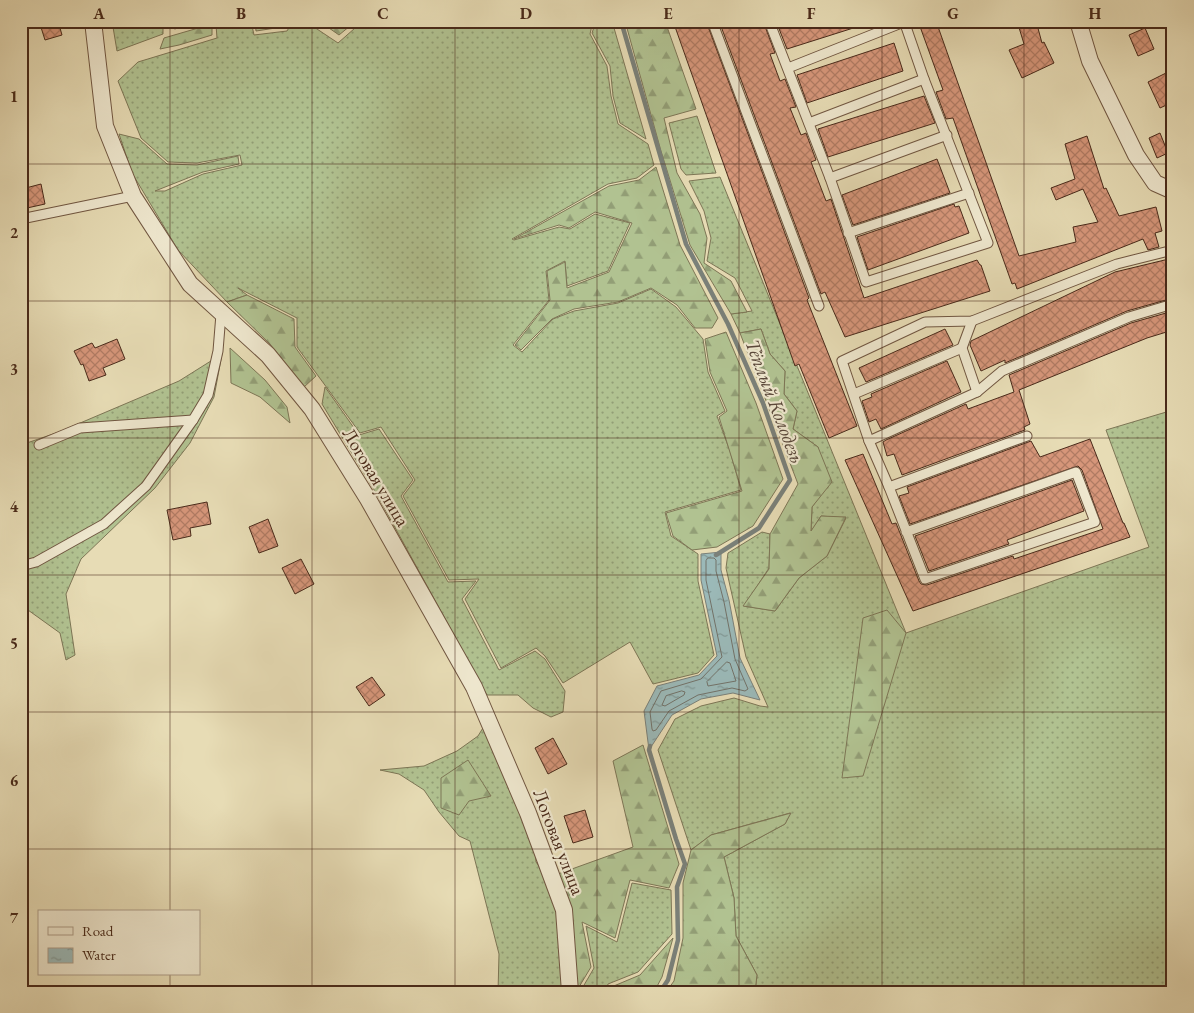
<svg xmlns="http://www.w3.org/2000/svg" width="1194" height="1013" viewBox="0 0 1194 1013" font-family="'EB Garamond',serif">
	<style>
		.grass { fill: url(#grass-dots); stroke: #7d7656 }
		.forest { fill: url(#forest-firs); stroke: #7d7656 }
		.water { fill: url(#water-ripples); stroke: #7a8079 }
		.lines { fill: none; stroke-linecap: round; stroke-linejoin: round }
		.shore { stroke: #727269; stroke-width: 1 }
		.stream { stroke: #7a8079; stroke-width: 4.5 }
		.building { fill: url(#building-cross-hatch); stroke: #492a1a }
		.lane-casing { stroke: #705641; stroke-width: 11 }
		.street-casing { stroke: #705641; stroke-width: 18 }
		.lane { stroke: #efe8cf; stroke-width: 9 }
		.street { stroke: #efe8cf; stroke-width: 16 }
		.grid { fill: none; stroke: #492a1a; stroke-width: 1; stroke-opacity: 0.55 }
		.labels { text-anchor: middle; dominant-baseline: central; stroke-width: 4.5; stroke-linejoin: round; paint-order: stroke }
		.street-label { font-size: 19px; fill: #492a1a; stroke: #efe8cf }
		.water-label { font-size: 20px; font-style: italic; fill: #59473a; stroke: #efe8cf }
		.neatline { fill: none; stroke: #492a1a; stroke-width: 2 }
		.grid-label { font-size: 16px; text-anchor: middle; font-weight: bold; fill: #492a1a }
	</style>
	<defs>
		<pattern id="grass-dots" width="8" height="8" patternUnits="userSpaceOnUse" patternTransform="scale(1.25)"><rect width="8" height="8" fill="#b1c291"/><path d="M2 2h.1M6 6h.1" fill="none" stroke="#929e76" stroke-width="1.8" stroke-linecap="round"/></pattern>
		<pattern id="forest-firs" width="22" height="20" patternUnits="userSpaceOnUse" patternTransform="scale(1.25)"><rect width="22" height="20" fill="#b1c291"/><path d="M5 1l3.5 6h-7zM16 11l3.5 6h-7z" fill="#929e76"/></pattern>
		<pattern id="water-ripples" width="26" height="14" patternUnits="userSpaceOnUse" patternTransform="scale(1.25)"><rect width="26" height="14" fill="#9bb9b8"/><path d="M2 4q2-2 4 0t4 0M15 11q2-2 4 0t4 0" fill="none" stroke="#809795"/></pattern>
		<pattern id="building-cross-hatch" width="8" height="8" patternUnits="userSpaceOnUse" patternTransform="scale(1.25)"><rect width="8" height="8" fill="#d6967a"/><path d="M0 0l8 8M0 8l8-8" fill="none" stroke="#b07b63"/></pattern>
	</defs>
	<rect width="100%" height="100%" fill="#e7dcb5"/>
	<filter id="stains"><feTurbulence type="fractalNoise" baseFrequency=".004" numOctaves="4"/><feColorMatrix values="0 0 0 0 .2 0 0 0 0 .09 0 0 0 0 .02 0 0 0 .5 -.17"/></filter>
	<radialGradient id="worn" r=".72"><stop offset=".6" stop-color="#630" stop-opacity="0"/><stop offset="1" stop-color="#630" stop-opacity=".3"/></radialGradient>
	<g class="grass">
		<polygon points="112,21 163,21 163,34 117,51"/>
		<polygon points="240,21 251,21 254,35 287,31 293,21 305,21 338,43 363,21 593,21 590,34 607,66 611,96 618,124 648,144 654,165 637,178 608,184 512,239 514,240 559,227 570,229 595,214 630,223 608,271 567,286 565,261 546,271 549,300 513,345 522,352 553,319 574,311 618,303 651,289 676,307 703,339 708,372 725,411 717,416 730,451 741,490 665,512 671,536 698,554 698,581 714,655 698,673 653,684 630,642 563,683 545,656 536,648 501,668 465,599 479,579 449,580 403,496 415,480 381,427 360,433 297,347 297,318 238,288 247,295 227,302 178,250 132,173 119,134 139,139 167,164 197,165 238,156 239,164 203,172 155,191 165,191 203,174 242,165 240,155 197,163 168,162 141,138 118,81 138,62 217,38 216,25"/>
		<polygon points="596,21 612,21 646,139 620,123 613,96 610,66 592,33"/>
		<polygon points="697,116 716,173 686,175 681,169 669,123"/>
		<polygon points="720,177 906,633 1149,547 1106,430 1173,410 1173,992 755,992 757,975 736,936 734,898 724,857 785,824 790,813 711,835 691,850 658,750 675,719 701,706 734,698 760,706 768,707 746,657 726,568 728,553 762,532 770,534 769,568 744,606 775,611 799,578 827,556 846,518 821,516 811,532 812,507 817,500 818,447 793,429 797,411 784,394 785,371 770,354 761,329 740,333 731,314 752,311 735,278 707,261 711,238 704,211 689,181"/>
		<polygon points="222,354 214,397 190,443 155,488 81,559 66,594 75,655 66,660 60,633 21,605 21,445 59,432 179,381"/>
		<polygon points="325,387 359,435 379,429 413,480 401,496 448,582 476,581 462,599 499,670 535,651 545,659 565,691 563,712 551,717 533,708 518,695 487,695 376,493 322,404"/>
		<polygon points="486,723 535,850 536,862 548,879 560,912 566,992 498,992 499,954 470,841 459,836 439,812 424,790 399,774 380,770 424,766 457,751 478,736"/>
		<polygon points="632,883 671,890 672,934 638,972 608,984 605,992 580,992 594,968 586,926 617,942"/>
	</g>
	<g class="forest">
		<polygon points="168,21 195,21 175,29 168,26"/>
		<polygon points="255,21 286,21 282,27 256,31"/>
		<polygon points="319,21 356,21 339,35"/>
		<polygon points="625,21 665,21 696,109 664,118 677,173 700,214 707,238 704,263 731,281 747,312 731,314 690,245 661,151"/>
		<polygon points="212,24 212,35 179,45 160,49 164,38"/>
		<polygon points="656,167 680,245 718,318 712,328 695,328 677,305 651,288 618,302 574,309 552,319 521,350 515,345 550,300 547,271 565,262 567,288 609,272 632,223 595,212 569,228 559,225 514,239 609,186 639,180"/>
		<polygon points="247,295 294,319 295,347 316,376 304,387 270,344 227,302"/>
		<polygon points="761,329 770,354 785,371 784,394 797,411 793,429 818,447 832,482 812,507 811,531 821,516 846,517 827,556 799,578 775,611 743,606 769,569 770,534 798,484 740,333"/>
		<polygon points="726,332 756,403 783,479 753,526 717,547 692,550 673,536 666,513 742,491 719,417 727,411 710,372 705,339"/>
		<polygon points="230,348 265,380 287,407 290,423 260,397 231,383"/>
		<polygon points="887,610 906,633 863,776 842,778 863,618"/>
		<polygon points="643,745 679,864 669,888 630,880 615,938 582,922 591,967 576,992 558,874 633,847 613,761"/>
		<polygon points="468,760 491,796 469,801 459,815 441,808 441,778"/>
		<polygon points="791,813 785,824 724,857 734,898 736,936 757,975 755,992 666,992 674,981 683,938 683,883 691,850 711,835"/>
		<polygon points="673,938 662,977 654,992 607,992 609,988 640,975"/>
	</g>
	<polygon class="water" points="721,552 721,570 729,600 740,658 760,700 733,693 701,699 672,715 649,750 644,711 657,686 699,675 717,656 701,580 701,554"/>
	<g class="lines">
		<g class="shore">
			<polygon points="708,558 714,558 716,560 716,571 724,602 735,659 748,689 745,691 732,688 698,695 669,711 656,730 653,731 652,729 650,712 661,691 701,679 722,657 706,580 706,561"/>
			<polygon points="727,662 730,663 736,681 708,686 707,682"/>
			<polygon points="682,691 685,692 684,695 665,706 662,705 666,696"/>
		</g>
		<g class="stream">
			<polyline points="621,21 686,244 728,324 763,403 790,480 759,528 716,555"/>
			<polyline points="650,746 649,750 676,839 685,864 677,887 678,940 668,980 660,992"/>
		</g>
	</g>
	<g class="building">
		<polygon points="39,21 58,21 62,35 45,40"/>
		<polygon points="673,21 706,21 809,298 807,300 857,426 829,438 799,364 795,366"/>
		<polygon points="719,21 763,21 775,53 770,54 780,81 785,79 796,107 790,108 801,135 806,133 816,160 811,162 826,201 831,199 864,298 977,260 980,265 981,265 990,291 845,337 825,292 821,294"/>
		<polygon points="776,21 866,21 866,24 787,49"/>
		<polygon points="918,21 936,21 1019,256 1076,242 1073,227 1098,222 1083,189 1056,200 1051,188 1075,179 1065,144 1087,136 1104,189 1106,188 1119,216 1156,207 1162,231 1155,233 1159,247 1148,250 1143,239 1017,289 1015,283 1012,284 953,118 946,119 936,92 943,90"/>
		<polygon points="1017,21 1036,21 1042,43 1044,42 1054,63 1022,78 1009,50 1024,44"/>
		<polygon points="1145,28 1154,49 1138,56 1129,35"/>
		<polygon points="894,43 903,71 807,103 797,75"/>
		<polygon points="1166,73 1173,87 1173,102 1160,108 1148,82"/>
		<polygon points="924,96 935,123 828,157 818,129"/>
		<polygon points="1160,133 1168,153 1157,158 1149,138"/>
		<polygon points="937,159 950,193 853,225 842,195"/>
		<polygon points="41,184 45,204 27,208 22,189"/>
		<polygon points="954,204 955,207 959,206 969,233 868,270 857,237"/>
		<polygon points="1173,258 1173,298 1127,311 1005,363 1005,360 981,371 970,345 971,341 1115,272"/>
		<polygon points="1173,311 1173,330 1147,338 1019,390 1030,424 1024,427 1025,430 902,475 894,454 887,456 883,442 886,440 966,404 968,409 1014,392 1009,375 1131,323"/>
		<polygon points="945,329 953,345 866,382 859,368"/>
		<polygon points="117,339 125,359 103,368 106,375 89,381 83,364 81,365 74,351 92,343 95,348"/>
		<polygon points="947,361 961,392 881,429 876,419 869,422 862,401 872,397 871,394"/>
		<polygon points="1090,439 1123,523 1124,523 1130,537 913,611 845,460 863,454 892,524 896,523 919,581 921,584 927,585 1013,556 1014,559 1103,529 1082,470 1078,466 910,524 899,496 909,493 907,487 1031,441 1040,457"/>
		<polygon points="1072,480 1084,511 1007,540 1009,544 929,571 915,536"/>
		<polygon points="207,502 211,524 190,528 191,536 173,540 167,510"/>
		<polygon points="268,519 278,546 259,553 249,527"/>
		<polygon points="301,559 314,584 295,594 282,568"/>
		<polygon points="372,677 385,695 369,706 356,687"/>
		<polygon points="553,738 567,764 548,774 535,748"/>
		<polygon points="585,810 593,837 573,843 564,816"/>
	</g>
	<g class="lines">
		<defs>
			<g id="lane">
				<polyline points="712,21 819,306"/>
				<polyline points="769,21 830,178 866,282 988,243 924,79 904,21"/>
				<polyline points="788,68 904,22"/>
				<polyline points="809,123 924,79"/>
				<polyline points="830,178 947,135"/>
				<polyline points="21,219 133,196"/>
				<polyline points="848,233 969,193"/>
				<polyline points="972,321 962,348 977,392"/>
				<polyline points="854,394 962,348"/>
				<polyline points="869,441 977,392 1002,371 1129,317 1173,304"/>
				<polyline points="39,445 80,428 193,420"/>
				<polyline points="889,487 1027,436"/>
				<polyline points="906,532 1076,472 1095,522 925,579 889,487 869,441 842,361 925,322 972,321 1117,264 1173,250"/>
				<polyline points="21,566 36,562 104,524 146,486 193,420 208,395 218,351 221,314"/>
			</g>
			<g id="street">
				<polyline points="93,21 105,126 133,196 190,284 268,355 312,409 368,499 474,687 528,813 564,910 570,992"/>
				<polyline points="1078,21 1090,61 1136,155 1155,183 1173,191"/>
			</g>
		</defs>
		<use href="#lane" class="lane-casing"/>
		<use href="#street" class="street-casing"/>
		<use href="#lane" class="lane"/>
		<use href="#street" class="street"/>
	</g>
	<path class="grid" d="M170,21V912M312,21V992M455,21V992M597,21V992M739,21V992M882,21V992M1024,21V992M21,164H1173M21,301H1173M21,438H1173M21,575H1173M21,712H1173M21,849H1173M170,974V992"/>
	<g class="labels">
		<g class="street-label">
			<text transform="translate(376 477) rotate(59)">Логовая улица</text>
			<text transform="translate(559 842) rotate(69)">Логовая улица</text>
		</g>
		<g class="water-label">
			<text transform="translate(775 401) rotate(69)">Тёплый Колодезь</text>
		</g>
	</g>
	<rect width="1194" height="1013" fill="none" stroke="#e7dcb5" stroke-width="55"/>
	<rect x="38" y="910" width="162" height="65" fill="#efe8cf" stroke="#ad9c87"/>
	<rect x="48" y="927" width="25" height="8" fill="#efe8cf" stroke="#ad9c87"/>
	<text x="82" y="936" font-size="15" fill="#492a1a">Road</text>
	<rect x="48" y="948" width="25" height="15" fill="url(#water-ripples)" stroke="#ad9c87"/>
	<text x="82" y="960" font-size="15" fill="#492a1a">Water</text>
	<rect x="28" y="28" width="1138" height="958" class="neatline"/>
	<g class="grid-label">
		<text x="99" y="19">A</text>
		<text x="241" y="19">B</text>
		<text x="383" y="19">C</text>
		<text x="526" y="19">D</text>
		<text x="668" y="19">E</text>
		<text x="811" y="19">F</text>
		<text x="953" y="19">G</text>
		<text x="1095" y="19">H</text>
		<text x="14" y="102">1</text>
		<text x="14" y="238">2</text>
		<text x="14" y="375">3</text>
		<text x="14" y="512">4</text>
		<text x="14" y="649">5</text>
		<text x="14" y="786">6</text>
		<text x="14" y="923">7</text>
	</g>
	<rect width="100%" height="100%" filter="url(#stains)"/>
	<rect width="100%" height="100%" fill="url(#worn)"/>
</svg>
